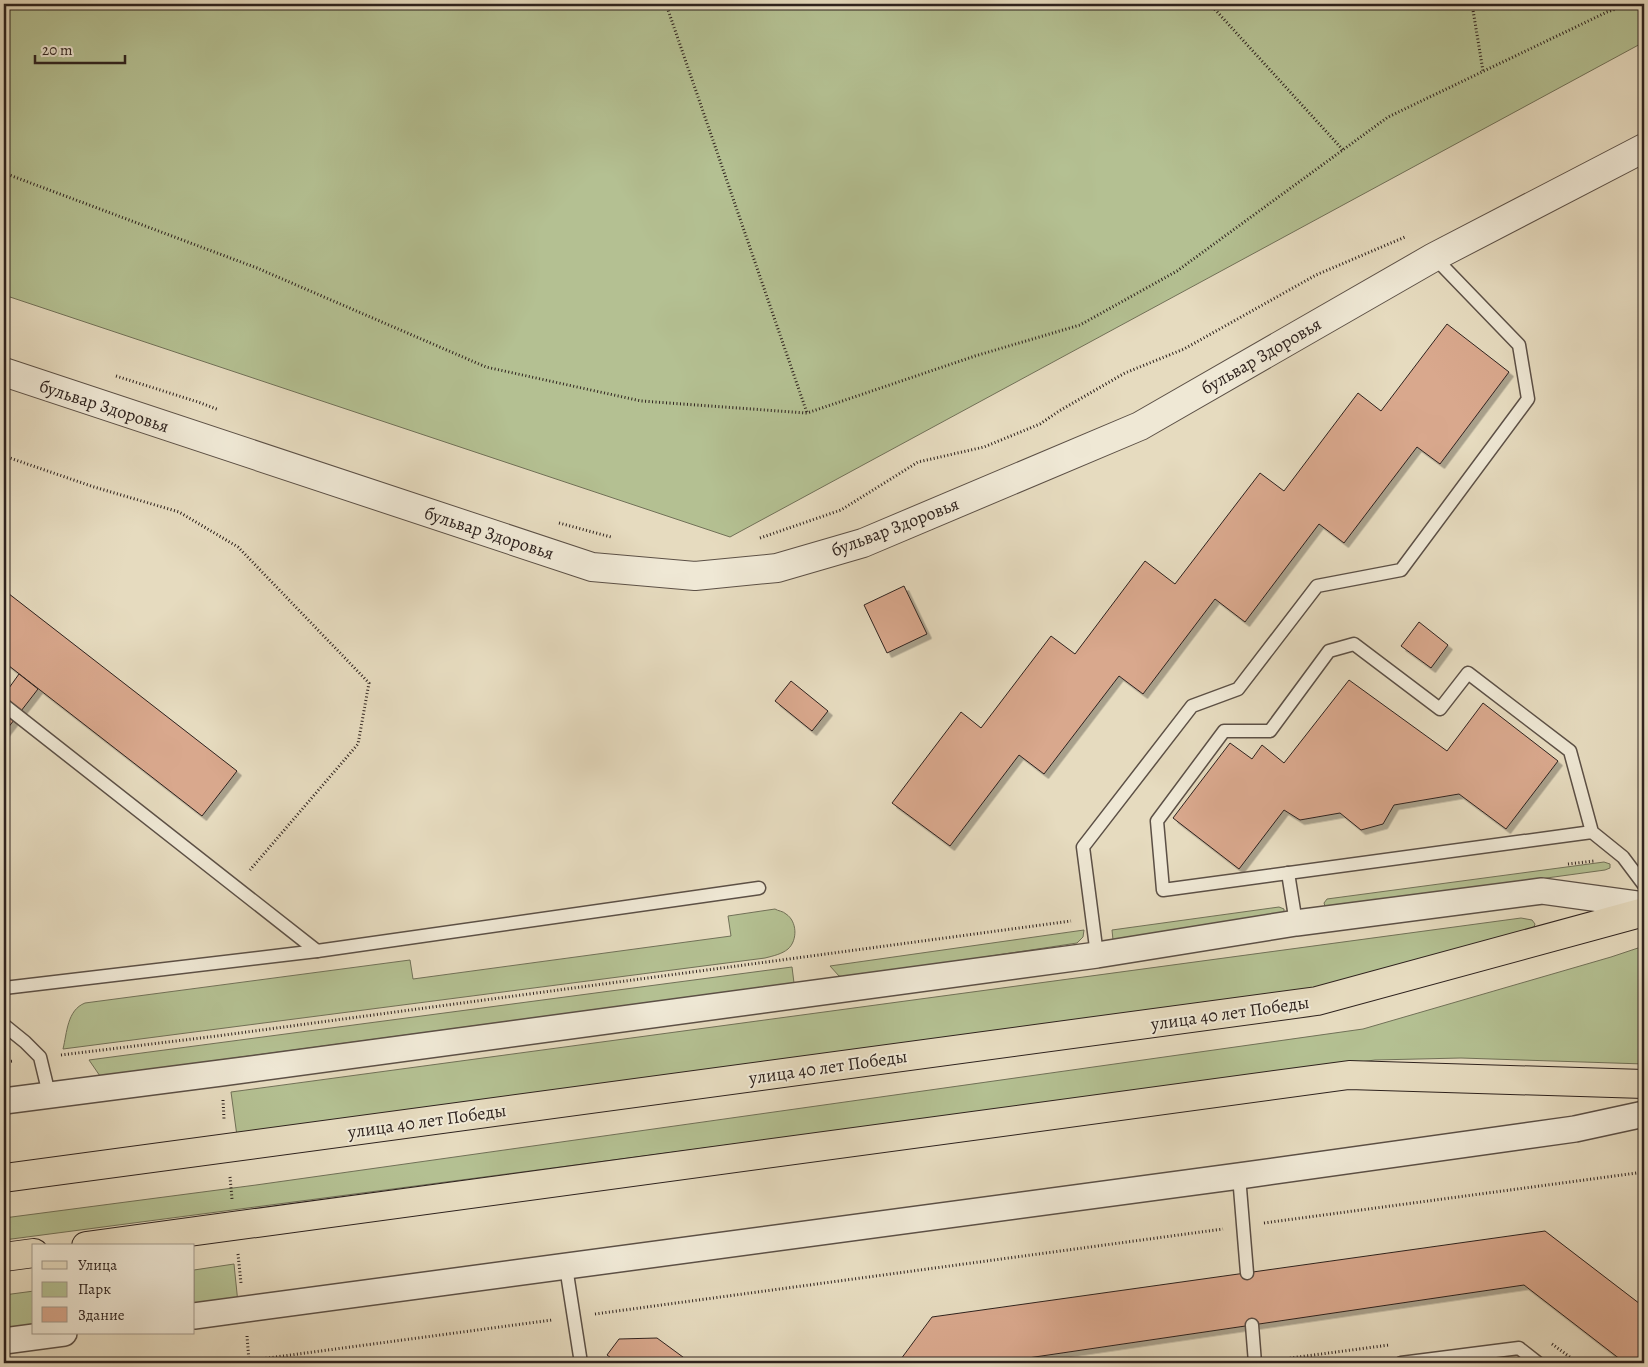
<svg xmlns="http://www.w3.org/2000/svg" width="1648" height="1367" viewBox="0 0 1648 1367" font-family="Alegreya,serif">
	<style>
		.green { fill: #b4c092; stroke: #717158 }
		.building { fill: #d9a88d; stroke: #2e221e; filter: url(#shadow) }
		.lines { fill: none; stroke-linecap: round; stroke-linejoin: round }
		.service-casing { stroke: #5c5046; stroke-width: 15 }
		.minor-casing { stroke: #5c5046; stroke-width: 28 }
		.tertiary-casing { stroke: #5c5046; stroke-width: 30 }
		.primary-casing { stroke: #2e221e; stroke-width: 30 }
		.path { stroke: #2e221e; stroke-width: 3; stroke-dasharray: 1 2.5; stroke-linecap: butt }
		.service { stroke: #efe8d5; stroke-width: 12 }
		.minor { stroke: #efe8d5; stroke-width: 25 }
		.tertiary { stroke: #efe8d5; stroke-width: 28 }
		.primary { stroke: #e6dbbf; stroke-width: 28 }
		.labels { text-anchor: middle; dominant-baseline: central; stroke-width: 4; stroke-linejoin: round; paint-order: stroke }
		.street-label { font-size: 18px; fill: #2e221e; stroke: #efe8d5 }
	</style>
	<defs>
		<filter id="shadow"><feDropShadow dx="4.5" dy="4.5" stdDeviation="0" flood-color="#0004"/></filter>
	</defs>
	<rect width="100%" height="100%" fill="#e6dbbf"/>
	<filter id="stains"><feTurbulence type="fractalNoise" baseFrequency=".004" numOctaves="4"/><feColorMatrix values="0 0 0 0 .2 0 0 0 0 .09 0 0 0 0 .02 0 0 0 .5 -.17"/></filter>
	<radialGradient id="worn" r=".72"><stop offset=".6" stop-color="#630" stop-opacity="0"/><stop offset="1" stop-color="#630" stop-opacity=".3"/></radialGradient>
	<g class="green">
		<polygon points="4,4 1644,4 1644,42 730,537 4,295"/>
		<polygon points="1604,862 1610,864 1610,868 1605,870 1328,908 1325,906 1324,903 1327,899"/>
		<polygon points="1279,907 1284,909 1284,913 1280,916 1113,940 1112,930"/>
		<path d="M775,909C778,911 783,911 786,914C797,921 798,940 788,949C782,954 773,956 765,958L63,1049C67,1033 67,1010 85,1003L410,960L413,979L731,936L728,916Z"/>
		<polygon points="1521,918 1532,920 1535,924 1534,927 1527,931 1331,985 1255,998 237,1136 231,1092"/>
		<polygon points="1084,930 1083,937 1077,943 846,978 839,976 830,966"/>
		<polygon points="1644,946 1644,1064 1461,1058 1375,1060 4,1240 4,1218 256,1185 1363,1029 1611,957"/>
		<polygon points="792,967 794,983 100,1076 89,1060"/>
		<polygon points="234,1264 238,1303 194,1309 194,1270"/>
		<polygon points="34,1291 34,1330 4,1334 4,1295"/>
	</g>
	<g class="building">
		<polygon points="1447,324 1509,372 1440,464 1417,447 1344,543 1319,524 1245,622 1215,599 1143,694 1119,676 1044,774 1019,755 950,846 892,803 961,712 981,728 1051,636 1075,654 1145,561 1175,584 1260,473 1284,491 1358,393 1381,411"/>
		<polygon points="904,586 927,634 887,653 864,605"/>
		<polygon points="4,590 237,771 202,816 4,662"/>
		<polygon points="1419,622 1448,645 1431,668 1401,646"/>
		<polygon points="19,674 38,689 4,733 4,695"/>
		<polygon points="1349,680 1447,751 1483,703 1558,761 1506,829 1459,794 1394,805 1383,824 1361,830 1340,813 1300,820 1284,810 1239,869 1173,818 1230,743 1252,759 1262,745 1284,763"/>
		<polygon points="791,681 828,711 812,731 775,701"/>
		<polygon points="1545,1231 1644,1307 1644,1363 1625,1363 1524,1285 994,1363 898,1363 932,1317"/>
		<polygon points="657,1338 687,1360 684,1363 618,1363 607,1355 619,1339"/>
	</g>
	<g class="lines">
		<defs>
			<g id="service">
				<polyline points="4,705 317,951"/>
				<polyline points="1592,832 1163,890 1157,821 1224,731 1270,731 1329,651 1354,644 1440,709 1468,673 1570,751 1592,832 1623,857 1644,885"/>
				<polyline points="1288,873 1296,923"/>
				<polyline points="1097,955 1083,847 1192,706 1238,689 1317,586 1401,570 1528,399 1519,345 1434,257"/>
				<polyline points="4,988 317,951 759,888"/>
				<polyline points="4,1025 25,1042 40,1057 49,1094"/>
				<polyline points="1239,1176 1247,1273"/>
				<polyline points="566,1267 581,1363"/>
				<polyline points="1252,1325 1255,1363"/>
				<polyline points="1401,1363 1519,1348 1538,1363"/>
			</g>
			<g id="minor">
				<polyline points="4,1101 221,1073 1097,955 1296,923 1542,891 1644,905"/>
				<polyline points="194,1316 1239,1176 1575,1129 1644,1114"/>
				<polyline points="4,1341 64,1333"/>
			</g>
			<polyline id="tertiary" points="4,372 592,567 695,576 777,568 863,543 1140,426 1434,257 1644,148"/>
			<g id="primary">
				<polyline points="4,1178 1317,1001 1644,912"/>
				<polyline points="86,1246 1349,1075 1644,1084"/>
				<polyline points="4,1257 34,1253"/>
			</g>
		</defs>
		<use href="#service" class="service-casing"/>
		<use href="#minor" class="minor-casing"/>
		<use href="#tertiary" class="tertiary-casing"/>
		<use href="#primary" class="primary-casing"/>
		<g class="path">
			<polyline points="666,4 807,413"/>
			<polyline points="1210,4 1343,150"/>
			<polyline points="1472,4 1483,71"/>
			<polyline points="4,173 257,268 486,367 641,401 807,413 975,356 1080,325 1177,271 1388,117 1607,12 1630,4"/>
			<polyline points="116,376 198,402 219,410"/>
			<polyline points="4,456 94,487 179,512 238,547 369,683 358,744 250,870"/>
			<polyline points="559,523 611,537"/>
			<polyline points="760,538 841,510 918,462 984,447 1040,424 1059,411 1125,373 1184,349 1316,275 1405,237"/>
			<polyline points="1568,864 1594,861"/>
			<polyline points="61,1055 217,1036 1071,921"/>
			<polyline points="4,1062 13,1061"/>
			<polyline points="223,1100 224,1119"/>
			<polyline points="230,1177 232,1199"/>
			<polyline points="1264,1223 1644,1172"/>
			<polyline points="238,1254 241,1283"/>
			<polyline points="595,1314 1223,1229"/>
			<polyline points="247,1336 249,1361"/>
			<polyline points="1552,1344 1578,1363"/>
			<polyline points="1276,1360 1389,1345"/>
			<polyline points="231,1363 552,1320"/>
		</g>
		<use href="#service" class="service"/>
		<use href="#minor" class="minor"/>
		<use href="#tertiary" class="tertiary"/>
		<use href="#primary" class="primary"/>
	</g>
	<g class="labels">
		<g class="street-label">
			<text transform="translate(1261 356) rotate(-30)">бульвар Здоровья</text>
			<text transform="translate(104 406) rotate(18)">бульвар Здоровья</text>
			<text transform="translate(895 527) rotate(-21)">бульвар Здоровья</text>
			<text transform="translate(489 533) rotate(18)">бульвар Здоровья</text>
			<text transform="translate(1230 1013) rotate(-8)">улица 40 лет Победы</text>
			<text transform="translate(828 1067) rotate(-8)">улица 40 лет Победы</text>
			<text transform="translate(427 1121) rotate(-8)">улица 40 лет Победы</text>
		</g>
	</g>
	<rect width="1648" height="1367" fill="none" stroke="#e6dbbf" stroke-width="20"/>
	<rect x="5" y="5" width="1638" height="1357" fill="none" stroke="#2e221e" stroke-width="2.5"/>
	<rect x="10" y="10" width="1628" height="1347" fill="none" stroke="#2e221e"/>
	<rect x="32" y="1244" width="162" height="90" fill="#efe8d5" stroke="#a2998c"/>
	<rect x="42" y="1261" width="25" height="8" fill="#e6dbbf" stroke="#a2998c"/>
	<text x="78" y="1270" font-size="15" fill="#2e221e">Улица</text>
	<rect x="42" y="1282" width="25" height="15" fill="#b4c092" stroke="#a2998c"/>
	<text x="78" y="1294" font-size="15" fill="#2e221e">Парк</text>
	<rect x="42" y="1307" width="25" height="15" fill="#d9a88d" stroke="#a2998c"/>
	<text x="78" y="1320" font-size="15" fill="#2e221e">Здание</text>
	<path d="M35 55v8h90v-8" fill="none" stroke="#2e221e" stroke-width="2.5"/>
	<text x="42" y="55" font-size="15" fill="#2e221e" stroke="#efe8d5" stroke-width="4" paint-order="stroke">20 m</text>
	<rect width="100%" height="100%" filter="url(#stains)"/>
	<rect width="100%" height="100%" fill="url(#worn)"/>
</svg>
